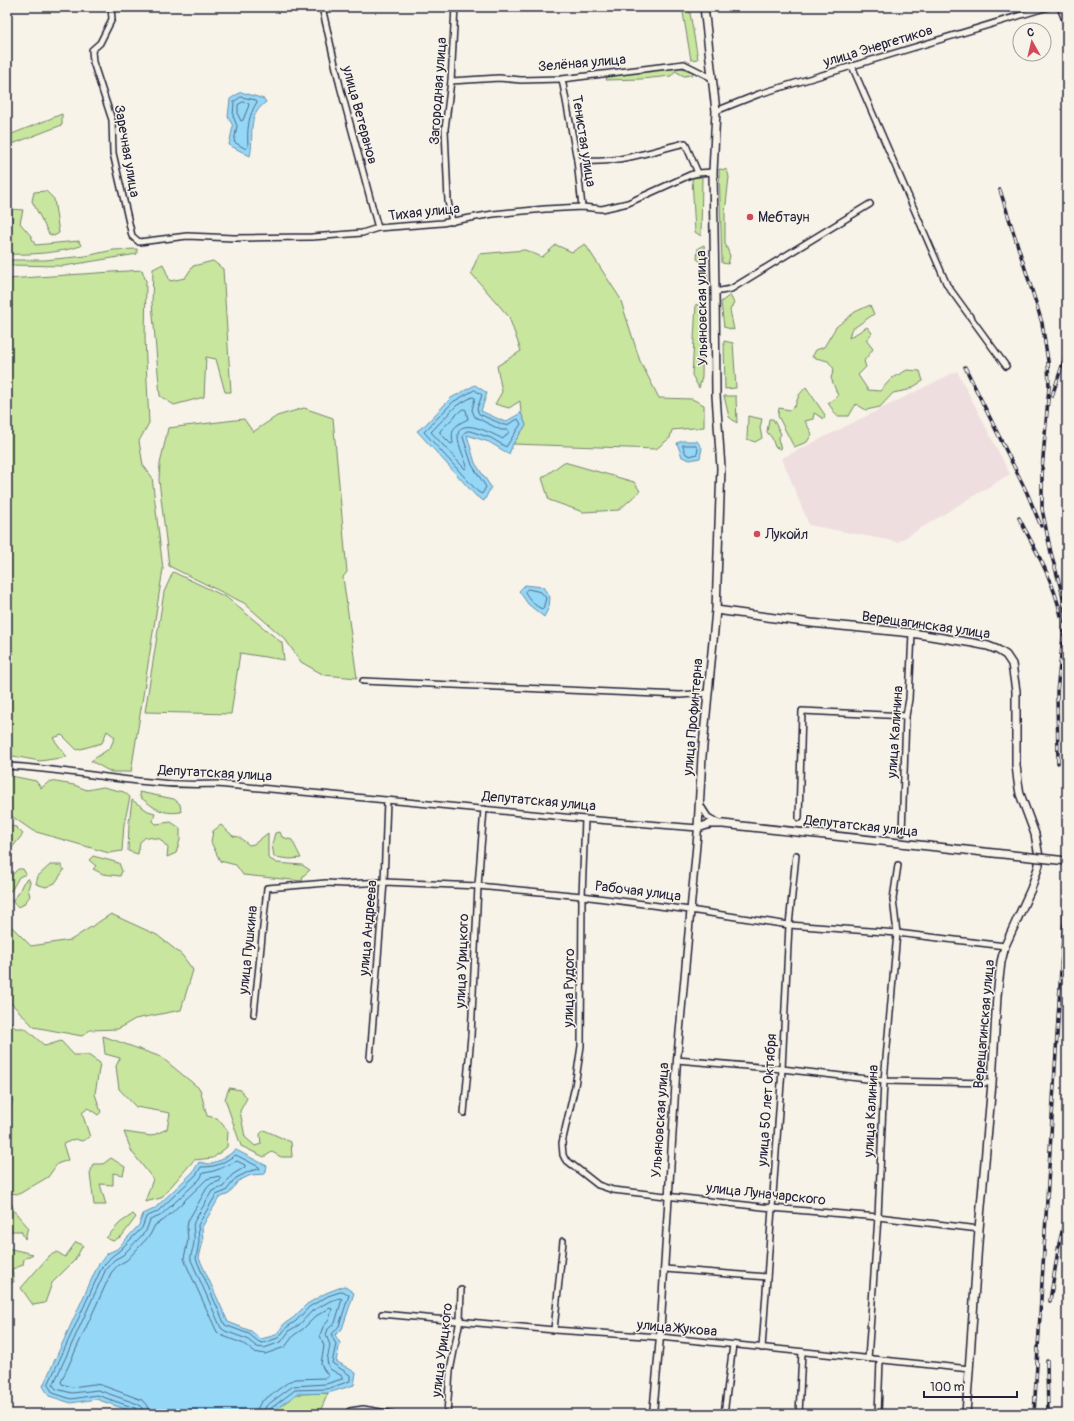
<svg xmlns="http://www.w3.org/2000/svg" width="1074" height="1421" viewBox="0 0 1074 1421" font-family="Pangolin,sans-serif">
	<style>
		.built { fill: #efdedf }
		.green { fill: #c8e69e; stroke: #75846c }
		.water { fill: #95d7f7; stroke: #678fac }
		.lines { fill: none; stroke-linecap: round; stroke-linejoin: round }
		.shore { stroke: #506a86; stroke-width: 1 }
		.minor-casing { stroke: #22223b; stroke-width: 8 }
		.tertiary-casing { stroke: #22223b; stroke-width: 9 }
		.secondary-casing { stroke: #22223b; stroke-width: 10 }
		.minor { stroke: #f7f3e8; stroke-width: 5 }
		.tertiary { stroke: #f7f3e8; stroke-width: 6 }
		.secondary { stroke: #f7f3e8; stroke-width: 7 }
		.rail-casing { stroke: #22223b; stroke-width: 3.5 }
		.rail { stroke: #f7f3e8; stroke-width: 2; stroke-dasharray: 6; stroke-linecap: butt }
		.secondary-bridge-casing { stroke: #22223b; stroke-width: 10; stroke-linecap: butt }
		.secondary-bridge { stroke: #f7f3e8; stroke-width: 7 }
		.poi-dot { fill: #d1495b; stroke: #f7f3e8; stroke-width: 1.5 }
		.labels { text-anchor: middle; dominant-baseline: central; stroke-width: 3; stroke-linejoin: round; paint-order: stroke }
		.street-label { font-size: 14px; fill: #22223b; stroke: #f7f3e8 }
		.poi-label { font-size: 14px; fill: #22223b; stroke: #f7f3e8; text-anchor: start }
	</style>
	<rect width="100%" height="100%" fill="#f7f3e8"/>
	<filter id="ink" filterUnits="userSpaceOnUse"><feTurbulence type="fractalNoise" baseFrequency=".025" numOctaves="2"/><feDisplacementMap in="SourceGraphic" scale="8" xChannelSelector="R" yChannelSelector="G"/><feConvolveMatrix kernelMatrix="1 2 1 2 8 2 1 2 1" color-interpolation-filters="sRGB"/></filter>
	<g filter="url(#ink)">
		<polygon class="built" points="957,371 1010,474 898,542 809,525 782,458"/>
		<g class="green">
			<polygon points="682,7 689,7 698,59 691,60"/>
			<polygon points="679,67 693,72 692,75 684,76 675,71 671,76 642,79 606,80 608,75"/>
			<polygon points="62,114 62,125 7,146 7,136"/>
			<polygon points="719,169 727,170 729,177 725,213 725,243 730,256 728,264 722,263"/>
			<polygon points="702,177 701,236 695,232 692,178"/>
			<polygon points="46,191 54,199 59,233 54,236 49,234 32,201 34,192"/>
			<path d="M12,209L23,210L20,223L31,236L35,245L79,241L81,246C59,253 30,255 7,254V224L12,223Z"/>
			<polygon points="585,244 620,298 640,361 659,398 692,399 704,405 704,427 672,430 670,438 656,449 513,444 526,425 521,413 520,401 509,408 495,404 502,392 497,366 521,351 509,317 471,273 479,254 525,250 542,257 556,245 572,252"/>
			<polygon points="704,245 708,282 702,281 701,262 697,259 698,248"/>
			<polygon points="137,249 137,254 64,266 7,265 7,260 45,260 86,256 113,250"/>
			<polygon points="213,261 223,269 231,392 225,392 216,359 206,357 204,397 174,405 160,396 152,303 153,269 163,264 170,281 185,278 193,266"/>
			<polygon points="142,270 146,281 145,339 149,423 139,441 143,465 152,477 163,569 131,772 111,772 91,761 110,748 115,737 107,731 102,743 77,750 62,735 53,738 67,757 40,761 7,755 7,279"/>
			<polygon points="730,295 734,303 730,310 734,330 724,327 721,302"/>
			<polygon points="696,304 703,309 702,377 699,388 692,375"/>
			<polygon points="870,305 874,314 851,330 849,338 867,327 872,333 866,340 873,349 864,361 866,367 858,375 868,390 880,391 892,378 907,370 920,371 923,381 908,390 893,393 880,407 866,410 856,404 849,416 837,416 828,403 838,396 831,378 834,369 828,361 812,357 816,350 824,347 836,327 855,312"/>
			<polygon points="724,341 733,343 736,388 725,389"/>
			<polygon points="806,387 825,415 824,419 814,413 813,419 805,421 812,434 807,442 794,447 778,416 779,408 790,410 795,406 799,395"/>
			<polygon points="724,396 736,396 737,423 729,417"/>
			<polygon points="304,408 333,418 347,572 343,577 357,678 324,675 301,662 285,639 244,603 169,566 159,480 160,464 168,428 244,419 253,432 277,416"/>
			<polygon points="748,416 762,419 760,428 762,438 755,442 747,439"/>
			<polygon points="769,419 773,419 781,434 778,439 781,449 775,447 772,438 767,432"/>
			<polygon points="564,462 634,482 640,491 619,510 583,512 549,500 542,478"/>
			<polygon points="173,572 226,597 282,643 284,660 240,653 231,714 145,712 164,592"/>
			<polygon points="11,776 36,781 41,788 50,781 74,785 87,790 103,787 124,792 130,797 124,824 122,851 109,853 33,831 7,813 7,778"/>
			<path d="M139,792L174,799L180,804L181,812C162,815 154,808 140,797Z"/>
			<polygon points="132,800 148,811 155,813 153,821 156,824 171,822 180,828 180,840 176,853 167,857 168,848 160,839 146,837 140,842 138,854 128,851 129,823"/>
			<polygon points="7,825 16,827 23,834 7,854"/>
			<polygon points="221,825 233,836 239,837 249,845 254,844 268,833 268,858 277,863 302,865 310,870 303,876 302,881 243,875 236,865 220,861 211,842 213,831"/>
			<polygon points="280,832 282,837 292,840 301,858 290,859 274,857 272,844 275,833"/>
			<polygon points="93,856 119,863 122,871 120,876 103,874 93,869 96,866 89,860"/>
			<polygon points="50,865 61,865 64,870 55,883 46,887 36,884 38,876"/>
			<polygon points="18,869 23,869 26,874 19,877 11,891 7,890 10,877"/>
			<polygon points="28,878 30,882 28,889 30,896 23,905 17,907 12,901 18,894 23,883"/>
			<polygon points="111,914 157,935 182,955 193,970 181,1010 135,1019 118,1029 90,1030 82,1036 34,1027 11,1003 7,1003 7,922 31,946 71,940"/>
			<polygon points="9,1019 15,1028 25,1028 45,1046 61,1041 74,1055 88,1055 100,1063 95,1094 101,1112 98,1115 88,1108 82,1113 90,1137 82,1141 75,1139 63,1144 68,1160 57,1164 48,1177 19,1194 8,1193 14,1211 28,1227 25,1239 21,1231 7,1231 7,1127 13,1098 7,1084 7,1020"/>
			<polygon points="103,1036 161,1057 200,1089 207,1116 217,1118 228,1131 227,1147 213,1158 194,1160 161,1198 145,1202 153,1179 132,1152 124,1132 151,1136 167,1129 170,1113 136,1107 119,1089 116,1066 120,1058 105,1054"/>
			<polygon points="229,1088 241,1090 247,1098 240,1111 245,1137 255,1146 261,1144 260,1134 264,1130 291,1142 292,1157 281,1157 272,1152 264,1157 241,1146 225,1099"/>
			<polygon points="111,1158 125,1167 123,1175 113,1173 113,1185 100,1184 106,1205 94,1205 90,1174 93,1164 103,1164"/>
			<polygon points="133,1214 136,1217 122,1236 113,1241 106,1238 120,1223"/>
			<polygon points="76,1242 83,1245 75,1260 52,1283 45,1303 33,1305 21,1288 49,1256 57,1252 65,1257"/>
			<polygon points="7,1248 33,1254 24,1259 23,1265 12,1269 14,1282 7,1283"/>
			<polygon points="328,1393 319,1414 269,1414 297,1394"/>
		</g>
		<g class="water">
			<path d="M241,92L264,99L266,102C245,118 255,135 250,156L229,145L233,126L228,117L230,99Z"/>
			<polygon points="475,385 487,393 481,411 505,422 521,413 526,425 513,444 509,454 489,442 467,435 475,463 491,487 484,501 476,496 417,431 425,425 451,398"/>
			<polygon points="682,441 697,441 702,448 700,458 690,460 682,457 677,443"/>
			<polygon points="525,585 543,587 550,597 549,607 544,617 528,604 519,591"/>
			<polygon points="236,1150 267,1166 265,1174 251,1175 238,1181 229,1194 219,1198 202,1227 203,1241 199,1258 228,1322 251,1331 261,1339 276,1335 284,1324 293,1318 307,1304 326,1293 344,1286 354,1293 342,1329 335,1335 340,1343 336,1361 356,1373 354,1385 328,1393 297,1394 269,1414 139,1414 96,1399 71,1403 49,1396 43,1386 98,1265 108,1253 117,1249 139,1225 143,1214 154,1209 193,1172 199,1162 209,1164 221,1160"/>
		</g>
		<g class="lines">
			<g class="shore">
				<path d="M241,97L256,100L257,102C248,116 247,130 248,146L246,149L234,142L237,126L233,116L234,102Z"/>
				<polygon points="243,102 248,103 249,105 243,120 241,121 238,115 238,105"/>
				<polygon points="475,390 482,395 477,409 479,414 504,425 507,425 518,419 521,424 506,447 491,438 470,431 467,431 464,433 463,437 472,465 486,487 482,494 478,492 424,432 453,402"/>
				<path d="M473,397L475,398L472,410L475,417L501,430H508L509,432L503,439C495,435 458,415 458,436C458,445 464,457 467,466L465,469L431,432L456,406Z"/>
				<path d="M464,409L466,410L468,419C456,425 450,428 453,443L451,444L440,433V431L460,411Z"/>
				<polygon points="683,445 695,445 698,449 697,454 690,456 686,454 683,447"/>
				<path d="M528,589L541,592L546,598L543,609C535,607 529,599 525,592Z"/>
				<path d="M138,1414L137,1411L135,1408L97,1395L71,1399L53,1393L48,1385L102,1267L111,1257L119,1251L142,1228L146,1217L157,1212L196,1175L201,1167C219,1167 221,1163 236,1155L259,1167L260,1169L250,1171L236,1178L226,1191L216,1195L198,1225L199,1241L196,1259L225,1325L249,1334L259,1342L263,1343L278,1338L287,1327L296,1321L309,1307L328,1296L343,1291L349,1295L339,1326L332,1334V1337L336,1344L332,1363L350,1375V1381L327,1389L295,1390L270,1409L268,1414"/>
				<path d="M143,1414L142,1408L138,1404L98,1390L72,1393L56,1389L53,1385L106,1269L114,1260L123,1255L146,1231L150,1220L160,1216L200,1179L203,1173C216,1172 225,1166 237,1161L245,1165V1167L232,1175L223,1187L212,1191L194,1222C192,1228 195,1234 194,1241C194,1248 190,1254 191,1260L221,1328L225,1331L247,1339L257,1347L264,1348L281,1342L290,1330L299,1325L312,1311L330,1301L340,1298L342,1299L335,1323L328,1329L326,1335L330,1345L327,1360L328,1365L330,1369L342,1376V1379L326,1384L293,1386L266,1406L263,1414"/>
				<polyline points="149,1414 147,1406 142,1400 101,1385 94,1384 72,1387 62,1384 61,1382 111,1273 118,1265 127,1260 150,1235 155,1225 164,1220 207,1179 219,1176 221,1178 220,1181 211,1184 207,1188 188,1221 187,1228 188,1240 184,1258 186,1264 217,1332 223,1336 244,1344 254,1352 265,1354 285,1347 294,1335 303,1329 316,1316 330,1308 332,1309 329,1320 323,1327 320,1335 324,1346 321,1364 324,1370 328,1375 328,1377 325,1378 296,1379 290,1381 261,1402 258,1407 257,1414"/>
			</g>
			<defs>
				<g id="minor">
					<polyline points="111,7 112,19 100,43 92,50 93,62 112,120 113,153 132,236 139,242 187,236 234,238 312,237 362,233 378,228 442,223 493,214 545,209 582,207 602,209 628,203 690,175 698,173 713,172"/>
					<polyline points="322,7 340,86 378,228"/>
					<polyline points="1060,7 1067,25"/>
					<polyline points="852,66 947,285 1006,366"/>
					<polyline points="562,79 577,160 582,207"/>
					<polyline points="451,81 499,78 521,80 562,79 684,64 712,78"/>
					<polyline points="716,111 759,94 1048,7"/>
					<path d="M577,160C610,166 652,151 685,143L698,173"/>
					<polyline points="452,222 448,201 445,129 451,81 455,7"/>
					<polyline points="715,292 731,289 870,204"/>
					<polyline points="363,681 680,695 708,693"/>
					<path d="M7,766C51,768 94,776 138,781C164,784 191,785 217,784L585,819L698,828"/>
					<polyline points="699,803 708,817 718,823"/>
					<polyline points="799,818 802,711 906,716"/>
					<polyline points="585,819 582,896 581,1046 575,1086 562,1143 563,1155 565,1159 598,1185 613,1190 772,1208 878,1217 979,1229"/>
					<polyline points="902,833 906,716 909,699 912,633"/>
					<polyline points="254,1014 267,888 326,883 346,884 384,882 478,886 582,896 690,910 789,925 897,933 1005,946"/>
					<polyline points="370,1058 384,882 387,800"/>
					<polyline points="677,1060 782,1069 884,1081 992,1083"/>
					<polyline points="464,1113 471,1036 478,886 484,809"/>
					<polyline points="665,1269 767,1277"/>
					<polyline points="382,1314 554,1330 660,1337 970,1369"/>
					<polyline points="554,1330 563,1241"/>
					<polyline points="762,1348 782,1069 789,925 796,855"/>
					<polyline points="868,1359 878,1217 884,1081 897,933 893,899 898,865"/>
					<polyline points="348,1414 350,1411 363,1409 393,1414"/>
					<polyline points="447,1414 450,1371 460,1320 461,1290"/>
					<polyline points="724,1414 733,1345"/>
					<polyline points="799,1414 802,1352"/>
					<polyline points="878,1414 880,1360"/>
				</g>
				<polyline id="tertiary" points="653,1414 660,1337 677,1060 698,828"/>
				<g id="secondary">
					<polyline points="704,7 716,111 713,172 715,292 716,395 721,468 716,610 702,756 698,828 710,824 723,824 1012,855"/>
					<polyline points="716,610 811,623 912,633 973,643 988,646 998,650 1006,655 1012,664 1016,691 1016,765 1018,782 1020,794 1035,834 1039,857 1039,865 1031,889 1005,946 1001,962 997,996 992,1083 979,1229 966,1414"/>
				</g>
			</defs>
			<use href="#minor" class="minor-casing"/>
			<use href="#tertiary" class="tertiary-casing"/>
			<use href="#secondary" class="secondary-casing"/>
			<use href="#minor" class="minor"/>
			<use href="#tertiary" class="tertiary"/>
			<use href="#secondary" class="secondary"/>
			<defs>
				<g id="rail">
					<polyline points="1000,190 1036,303 1042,323 1048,361 1049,387 1042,470 1042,509 1051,553 1064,600 1065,618 1057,692 1058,763"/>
					<polyline points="965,367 1027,493 1041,526"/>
					<polyline points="1052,396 1067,351"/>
					<path d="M1019,518C1035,549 1054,581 1061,616"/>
					<polyline points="1050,1301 1059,1244 1067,1212"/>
					<polyline points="1047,1361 1048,1414"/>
					<polyline points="1034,1414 1067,871"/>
				</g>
			</defs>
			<use href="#rail" class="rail-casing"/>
			<use href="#rail" class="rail"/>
			<defs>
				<polyline id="secondary-bridge" points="1012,855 1067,861"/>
			</defs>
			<use href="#secondary-bridge" class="secondary-bridge-casing"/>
			<use href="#secondary-bridge" class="secondary-bridge"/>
		</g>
	</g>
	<g class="poi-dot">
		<circle cx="750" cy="217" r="4"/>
		<circle cx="757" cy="534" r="4"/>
	</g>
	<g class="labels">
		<g class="street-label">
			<text transform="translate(878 46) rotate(-17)">улица Энергетиков</text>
			<text transform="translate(582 63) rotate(-5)">Зелёная улица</text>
			<text transform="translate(438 91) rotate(-86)">Загородная улица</text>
			<text transform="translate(360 115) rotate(75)">улица Ветеранов</text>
			<text transform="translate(584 141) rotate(81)">Тенистая улица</text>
			<text transform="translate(127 151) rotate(80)">Заречная улица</text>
			<text transform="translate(424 212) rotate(-6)">Тихая улица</text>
			<text transform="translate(702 308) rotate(-91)">Ульяновская улица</text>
			<text transform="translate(926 625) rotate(8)">Верещагинская улица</text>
			<text transform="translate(693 717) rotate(-85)">улица Профинтерна</text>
			<text transform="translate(895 732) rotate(-86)">улица Калинина</text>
			<text transform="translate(215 773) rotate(3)">Депутатская улица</text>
			<text transform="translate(539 801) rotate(5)">Депутатская улица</text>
			<text transform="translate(861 826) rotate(6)">Депутатская улица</text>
			<text transform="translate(638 891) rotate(7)">Рабочая улица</text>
			<text transform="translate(368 928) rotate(-85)">улица Андреева</text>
			<text transform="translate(248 950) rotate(-84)">улица Пушкина</text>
			<text transform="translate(462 961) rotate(-88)">улица Урицкого</text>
			<text transform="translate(569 988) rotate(-89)">улица Рудого</text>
			<text transform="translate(984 1024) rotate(-85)">Верещагинская улица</text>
			<text transform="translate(767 1100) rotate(-86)">улица 50 лет Октября</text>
			<text transform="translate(871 1111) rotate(-87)">улица Калинина</text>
			<text transform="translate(660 1120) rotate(-86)">Ульяновская улица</text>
			<text transform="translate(766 1194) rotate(6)">улица Луначарского</text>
			<text transform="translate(677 1328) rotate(5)">улица Жукова</text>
			<text transform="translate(442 1350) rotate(-83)">улица Урицкого</text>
		</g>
		<g class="poi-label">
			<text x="758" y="217">Мебтаун</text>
			<text x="765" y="534">Лукойл</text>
		</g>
	</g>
	<rect width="1074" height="1421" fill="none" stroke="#f7f3e8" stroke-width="24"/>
	<rect x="12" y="12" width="1050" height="1397" fill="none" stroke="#22223b" stroke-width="1.5" filter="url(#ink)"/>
	<g transform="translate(1032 42) rotate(352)"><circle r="19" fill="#f7f3e8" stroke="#a29fa3"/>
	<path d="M0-3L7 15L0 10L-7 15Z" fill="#d1495b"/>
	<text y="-6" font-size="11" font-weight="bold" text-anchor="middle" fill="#22223b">С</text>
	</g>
	<path d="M924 1391v6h93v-6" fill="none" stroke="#22223b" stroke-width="2"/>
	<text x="930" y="1391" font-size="12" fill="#22223b" stroke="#f7f3e8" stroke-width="3" paint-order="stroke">100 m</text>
</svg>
